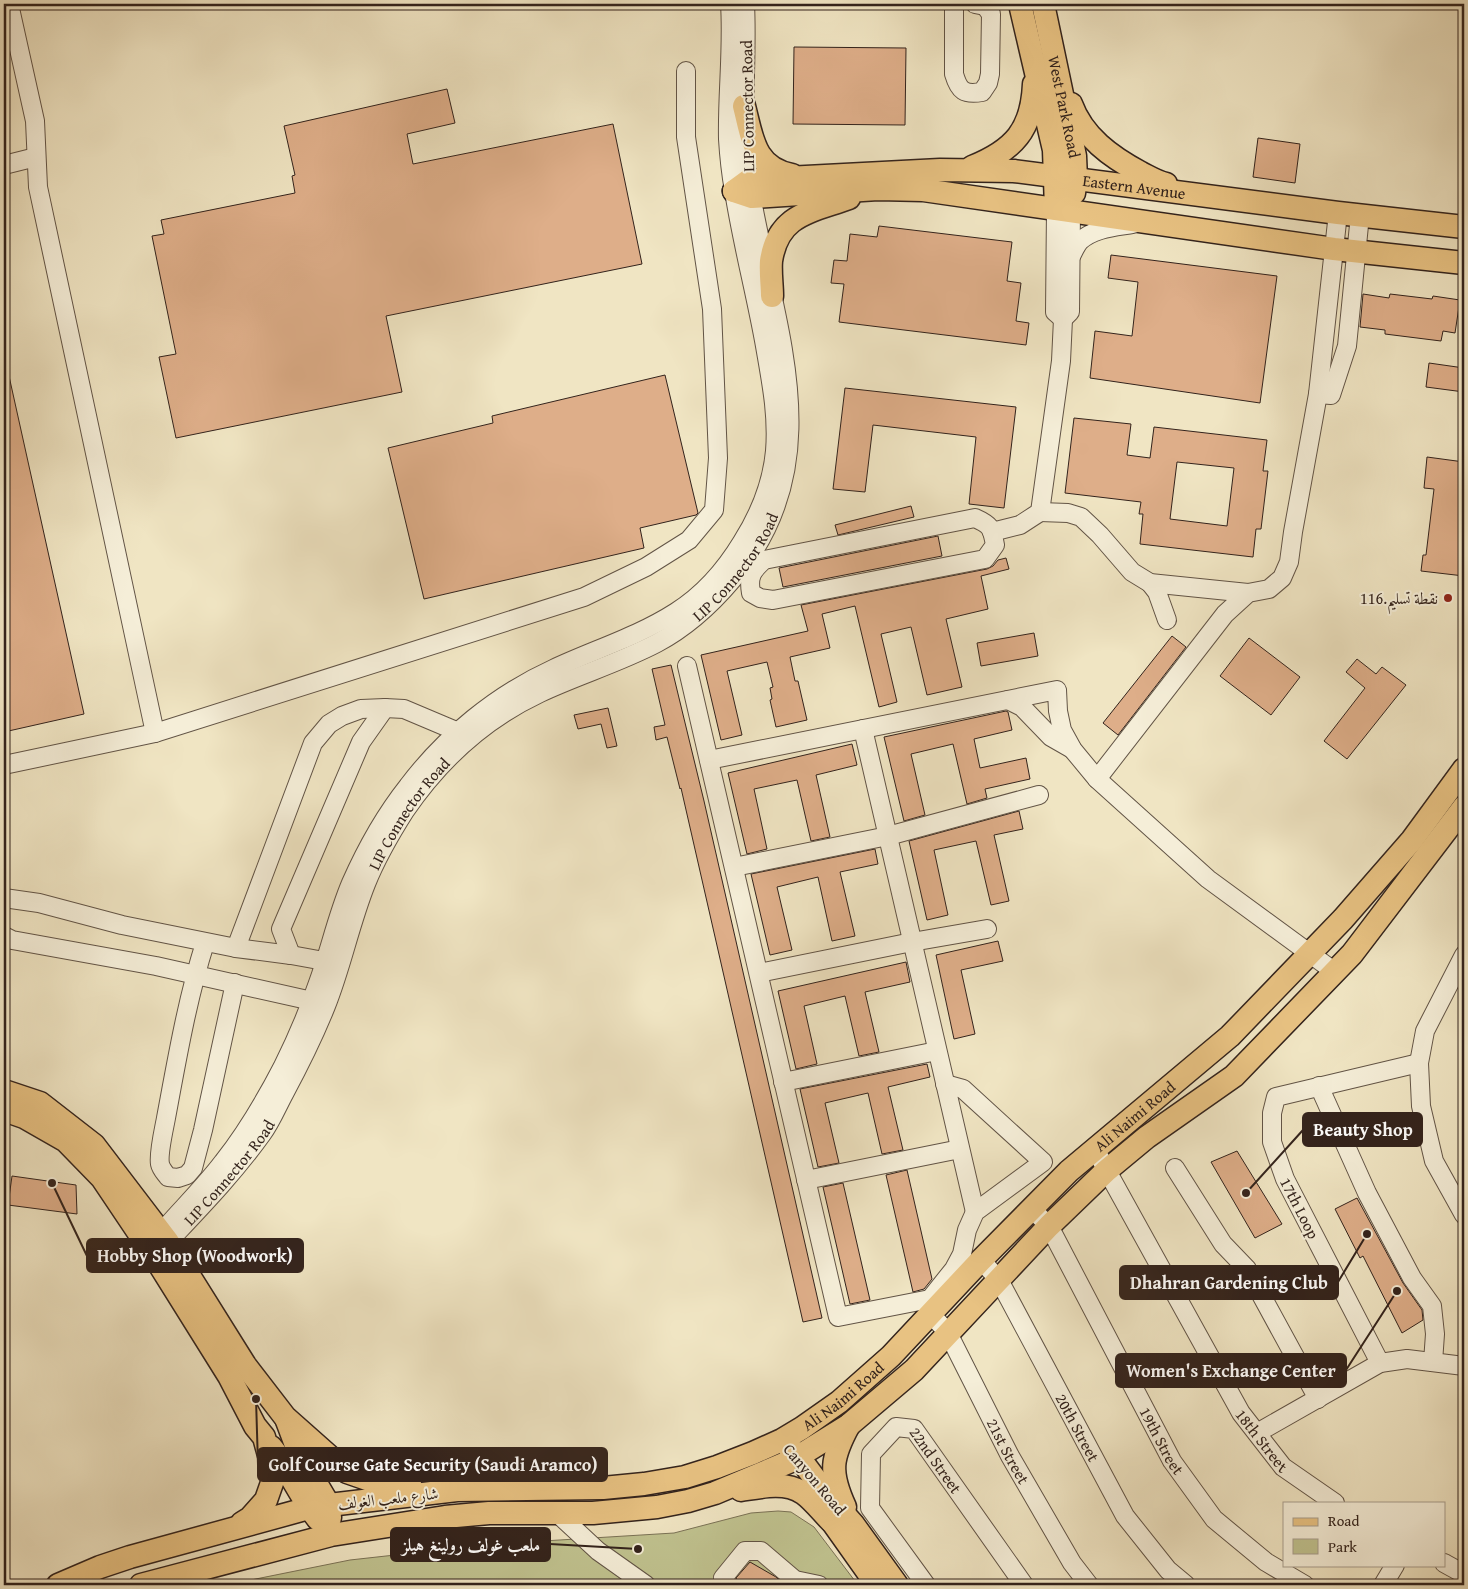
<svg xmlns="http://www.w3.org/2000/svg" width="1468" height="1589" viewBox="0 0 1468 1589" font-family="'Gentium Book Plus',Amiri,serif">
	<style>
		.green { fill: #c0c28f; stroke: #7a7256 }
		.building { fill: #deae89; stroke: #33231c; fill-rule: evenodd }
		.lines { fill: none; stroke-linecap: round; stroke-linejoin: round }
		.minor-casing { stroke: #625446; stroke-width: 20 }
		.major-casing { stroke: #33231c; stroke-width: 25 }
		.minor { stroke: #f5eed8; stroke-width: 18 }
		.major { stroke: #e8c282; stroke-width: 22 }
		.poi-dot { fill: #8f2418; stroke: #f5eed8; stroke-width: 2 }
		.labels { text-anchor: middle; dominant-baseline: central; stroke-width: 4; stroke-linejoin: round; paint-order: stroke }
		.street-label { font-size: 16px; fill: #33231c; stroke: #f5eed8 }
		.poi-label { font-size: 16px; fill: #33231c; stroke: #f5eed8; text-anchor: end }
		.leader { fill: none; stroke: #33231c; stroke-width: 2 }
		.callout-dot { fill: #33231c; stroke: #f5eed8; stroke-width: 2 }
		.callout { fill: #33231c; stroke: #33231c; stroke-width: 2 }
		.callout-label { font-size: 18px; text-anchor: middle; font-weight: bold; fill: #fff }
	</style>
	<rect width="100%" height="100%" fill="#f0e5c3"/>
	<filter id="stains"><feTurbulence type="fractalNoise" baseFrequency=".004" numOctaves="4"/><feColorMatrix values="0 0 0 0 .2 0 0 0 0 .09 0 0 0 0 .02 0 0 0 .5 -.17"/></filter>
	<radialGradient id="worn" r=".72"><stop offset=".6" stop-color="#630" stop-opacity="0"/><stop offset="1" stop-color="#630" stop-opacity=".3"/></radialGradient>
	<polygon class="green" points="778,1511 791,1512 814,1527 858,1585 226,1585 350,1560 494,1544 674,1533 751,1513"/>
	<g class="building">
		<polygon points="794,47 906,48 905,125 793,124"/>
		<polygon points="447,89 455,123 407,134 413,164 613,124 642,264 386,316 402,392 176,438 159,357 176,354 152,236 164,234 161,220 295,193 292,176 295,175 284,126"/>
		<polygon points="1258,138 1300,144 1295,183 1253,177"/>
		<polygon points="879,226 1012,242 1007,281 1021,283 1016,321 1029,323 1026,345 839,322 844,284 831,283 834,260 847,261 850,234 877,237"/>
		<polygon points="1111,255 1277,276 1260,403 1090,378 1095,331 1132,336 1138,282 1108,278"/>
		<polygon points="1363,294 1389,298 1390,294 1432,299 1433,296 1460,300 1455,333 1443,331 1441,341 1385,334 1385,330 1360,327"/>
		<polygon points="1429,363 1464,368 1464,392 1426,387"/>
		<polygon points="665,375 698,513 696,515 640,528 644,548 424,599 388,448 493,423 492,416"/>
		<polygon points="9,376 84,714 4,732 4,377"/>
		<polygon points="845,388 1016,407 1004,508 969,504 976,437 873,425 865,492 833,489"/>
		<path d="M1074,418L1131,424L1127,455L1150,458L1154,427L1267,440L1263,471H1268L1261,529H1256L1253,557L1140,544L1143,514H1139L1141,502L1065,493ZM1177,462L1234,468L1227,526L1170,519Z"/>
		<polygon points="1427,457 1464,462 1464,576 1421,571 1423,555 1426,555 1434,489 1424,488"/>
		<polygon points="911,506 914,517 838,535 835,525"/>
		<polygon points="938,536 942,556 783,587 779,568"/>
		<polygon points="1006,558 1009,569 981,576 988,609 946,619 962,687 927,695 911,627 881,634 897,702 879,707 855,606 822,614 830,648 790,657 795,681 798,681 807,720 776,727 770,700 772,699 770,688 773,687 767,662 727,671 742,735 721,740 701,655 808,631 801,605 987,569 993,566 998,560"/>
		<polygon points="1034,633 1038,656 981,666 977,643"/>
		<polygon points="1172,636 1186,647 1118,735 1103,723"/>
		<polygon points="1249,638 1300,677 1271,715 1220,676"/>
		<polygon points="1357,659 1376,674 1382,667 1406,685 1347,759 1324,741 1365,688 1346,672"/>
		<polygon points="671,665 704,801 822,1318 803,1322 681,788 680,789 667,737 656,740 654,727 665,725 652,669"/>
		<polygon points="608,708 617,746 607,748 601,724 578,729 574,715"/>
		<polygon points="1006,711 1008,712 1012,730 974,739 980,768 1026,758 1030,779 985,789 987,798 967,804 953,744 911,754 925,815 904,821 884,737"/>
		<polygon points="852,744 857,765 816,775 830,837 811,841 797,780 754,789 767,849 747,854 728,773"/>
		<polygon points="1019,811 1023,829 994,835 1009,901 991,905 976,841 934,850 948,915 927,920 909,841"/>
		<polygon points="875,849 878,864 840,872 855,936 832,941 818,877 777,887 792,950 770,955 751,874"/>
		<polygon points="998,941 1003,961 961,970 975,1034 954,1039 936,955"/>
		<polygon points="906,962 910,982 865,992 879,1052 859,1056 845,996 804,1006 817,1064 796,1069 778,991"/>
		<polygon points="927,1064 930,1077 888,1087 903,1150 882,1154 868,1093 825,1103 839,1163 818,1167 800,1089"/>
		<polygon points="1237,1151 1282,1224 1255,1238 1211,1162"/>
		<polygon points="907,1170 932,1279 924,1289 913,1292 886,1175"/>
		<polygon points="12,1176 76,1185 77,1214 8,1205"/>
		<polygon points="843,1183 870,1300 850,1304 823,1187"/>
		<polygon points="1357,1198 1403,1283 1422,1310 1423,1320 1402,1333 1363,1256 1360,1258 1335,1209"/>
		<polygon points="750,1562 776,1577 785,1585 743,1585 738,1582 736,1578"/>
	</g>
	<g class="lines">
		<defs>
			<g id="minor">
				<polyline points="9,4 35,121 38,187 155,733 584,597 646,567 689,540 714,510 718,458 712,309 686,137 686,71"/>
				<path d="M954,4V74C959,91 964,95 982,92L988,83L990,74L991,14L985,6L975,4"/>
				<polyline points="4,165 36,157"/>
				<polyline points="1056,209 1055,312 1063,319 1070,312 1071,211"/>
				<path d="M1070,258C1073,253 1076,245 1080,241C1094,228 1116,227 1133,224"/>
				<polyline points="1318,394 1331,395 1347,346 1360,215"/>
				<polyline points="1040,512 1068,513 1081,517 1100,535 1132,572 1150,583 1248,593"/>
				<path d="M975,518C991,525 992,528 995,545L985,559L773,600L760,598L751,593C748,576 752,571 764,560Z"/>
				<polyline points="992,532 1020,525 1040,512 1061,361 1063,319"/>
				<polyline points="1150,583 1157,592 1167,620"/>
				<polyline points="687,666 838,1317 930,1299 954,1269 962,1254 967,1230 975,1212 1043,1162 963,1089 945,1084"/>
				<polyline points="1008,700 1022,707 1051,737 1072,749"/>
				<polyline points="863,729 975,1212"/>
				<polyline points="709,760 1057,690 1058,711 1062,730 1073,750 1097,779 1208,879 1335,972"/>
				<polyline points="4,765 155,733"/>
				<polyline points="1097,779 1225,614 1248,593 1269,589 1282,578 1289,562 1293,532 1318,394 1338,213"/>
				<polyline points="734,867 888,836 1039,795"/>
				<polyline points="4,898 39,903 122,925 236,948 313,743 329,724 342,716 361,709 385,708 404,709 468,736"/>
				<polyline points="4,936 12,940 156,966 321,1003"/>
				<path d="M205,943C187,1000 177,1059 166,1118C164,1129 158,1154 160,1164C161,1169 165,1173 168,1177L178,1178L187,1175L193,1168L203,1130L235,983"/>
				<polyline points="236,948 291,955 335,963"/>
				<polyline points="291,955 281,929 361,742 385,708"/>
				<polyline points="1464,955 1425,1031 1419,1063 1421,1106 1434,1161 1464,1215"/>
				<polyline points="759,973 912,942 987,929"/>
				<polyline points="783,1082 937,1051"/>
				<polyline points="1319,1086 1367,1193 1412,1278 1432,1306 1435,1334 1433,1362"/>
				<path id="s1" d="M1095,1149L1241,1413L1283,1467L1335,1503"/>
				<polyline points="1175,1168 1223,1244 1247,1269 1318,1399"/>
				<polyline points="806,1180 960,1149"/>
				<path id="s2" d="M1031,1208L1049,1226L1172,1461L1214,1519L1266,1562L1305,1585"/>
				<path d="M154,1241C176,1214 202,1190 223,1162C246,1133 266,1099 283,1066C296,1040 308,1012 318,983C330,950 337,916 351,883C366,849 385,815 408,786C445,737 496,695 553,669C593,650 637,637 676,612C703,595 725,570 742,542C759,515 772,483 775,451C778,415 771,381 765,346C756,295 742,243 734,191C731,174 729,156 728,139C727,94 733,49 730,4"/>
				<path id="s3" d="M156,1245L168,1242C201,1207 234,1173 262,1134C271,1122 277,1107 284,1094C299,1066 314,1036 326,1006C342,966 350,924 366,884C376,859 391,833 405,811C439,761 485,719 540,693C578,675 619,663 657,643C687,627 710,606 732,580C838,458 769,316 748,177C740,119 748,61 745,4"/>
				<path id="s4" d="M981,1260L999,1280L1125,1516L1168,1570L1186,1585"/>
				<path id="s5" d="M931,1314L948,1333L1010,1456L1072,1563L1089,1585"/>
				<polyline points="1380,1363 1285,1179 1272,1142 1272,1113 1276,1097 1419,1063"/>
				<polyline points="1257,1433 1380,1363 1407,1359 1464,1366"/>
				<polyline points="557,1513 598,1551 646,1585"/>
				<polyline points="1444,1563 1464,1574"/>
				<polyline points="728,1585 723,1578 745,1551 761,1551 795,1580 819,1585"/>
				<path id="s6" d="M926,1585L870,1508L871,1454L896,1427L914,1429L1024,1585"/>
				<polyline points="1383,1585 1395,1565"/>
			</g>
			<g id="major">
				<polyline points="1020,4 1054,150 1056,209"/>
				<path id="s7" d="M1043,4L1075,156L1076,179L1074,193"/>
				<path d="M1071,104C1083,137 1111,157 1141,173C1149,177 1157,182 1166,184"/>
				<path d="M744,106C752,137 754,168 792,175"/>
				<path d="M972,167C1014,150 1032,130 1034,84"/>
				<path id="s8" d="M734,191L749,180L940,170L1014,171L1338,213L1464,227"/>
				<polyline points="734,191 752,197 878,189 923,190 1334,249 1464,263"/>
				<path d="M772,296C772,285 770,273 771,261C778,214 811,212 849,198"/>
				<polyline points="4,1091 40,1103 94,1145 168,1242 245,1365 285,1417 347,1472 370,1480 395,1486 411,1487"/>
				<polyline points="4,1110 24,1117 66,1141 102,1178 149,1248 229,1376 255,1426 264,1437 273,1470 273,1480 266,1500 250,1518 242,1523"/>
				<polyline points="287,1421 300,1456 329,1505 330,1518"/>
				<polyline points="788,1446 798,1456 828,1496 853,1524 897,1585"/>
				<path d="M271,1447C289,1469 300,1497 318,1519"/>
				<path d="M741,1490C760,1487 785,1481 803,1493C813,1500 822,1512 831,1521"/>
				<polyline points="824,1505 833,1523 877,1585"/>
				<path d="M845,1507C829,1472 831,1458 849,1425"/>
				<path id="s9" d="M58,1585L100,1567L130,1557L309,1508L329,1505L457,1490L603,1488L644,1484L685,1477L717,1467L753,1453L782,1440L802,1428L839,1402L891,1356L981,1260L1069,1171L1230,1036L1343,919L1412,840L1464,769"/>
				<polyline points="141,1585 331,1535 445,1517 489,1513 593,1513 657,1507 688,1501 715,1493 791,1461 849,1425 914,1370 1049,1226 1106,1171 1147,1137 1234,1076 1352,954 1464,807"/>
			</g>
		</defs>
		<use href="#minor" class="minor-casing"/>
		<use href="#major" class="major-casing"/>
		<use href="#minor" class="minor"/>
		<use href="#major" class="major"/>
	</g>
	<circle class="poi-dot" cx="1448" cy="598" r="5"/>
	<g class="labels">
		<g class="street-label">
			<text transform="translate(747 106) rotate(-91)">LIP Connector Road</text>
			<text stroke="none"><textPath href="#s7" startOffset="105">West Park Road</textPath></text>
			<text stroke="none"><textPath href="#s8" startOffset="405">Eastern Avenue</textPath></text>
			<text stroke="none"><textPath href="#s3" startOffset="930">LIP Connector Road</textPath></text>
			<text stroke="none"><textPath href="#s3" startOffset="510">LIP Connector Road</textPath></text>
			<text stroke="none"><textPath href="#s9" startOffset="1225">Ali Naimi Road</textPath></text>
			<text stroke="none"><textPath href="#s3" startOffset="105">LIP Connector Road</textPath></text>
			<text transform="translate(1300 1208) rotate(63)">17th Loop</text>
			<text stroke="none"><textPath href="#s9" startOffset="820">Ali Naimi Road</textPath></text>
			<text stroke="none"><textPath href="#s4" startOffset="194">20th Street</textPath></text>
			<text stroke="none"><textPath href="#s1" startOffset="336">18th Street</textPath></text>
			<text stroke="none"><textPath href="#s2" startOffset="268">19th Street</textPath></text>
			<text stroke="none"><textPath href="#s5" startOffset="158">21st Street</textPath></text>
			<text stroke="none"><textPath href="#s6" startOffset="242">22nd Street</textPath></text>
			<text transform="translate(815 1479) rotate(50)">Canyon Road</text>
			<text transform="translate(388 1498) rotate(-6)">شارع ملعب الغولف</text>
		</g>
		<g class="poi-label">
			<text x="1438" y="598">نقطة تسليم.116</text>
		</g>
	</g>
	<path class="leader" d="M1246 1193L1303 1130M52 1183L87 1256M1367 1234L1338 1282M1397 1291L1346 1370M256 1399L258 1465M638 1549L550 1544"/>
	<g class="callout-dot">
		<circle cx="1246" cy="1193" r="5"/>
		<circle cx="52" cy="1183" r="5"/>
		<circle cx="1367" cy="1234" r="5"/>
		<circle cx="1397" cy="1291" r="5"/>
		<circle cx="256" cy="1399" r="5"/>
		<circle cx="638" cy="1549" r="5"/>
	</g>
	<g class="callout">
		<rect x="1303" y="1113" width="119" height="33" rx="5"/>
		<rect x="87" y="1239" width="216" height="33" rx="5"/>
		<rect x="1120" y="1266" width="218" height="33" rx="5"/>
		<rect x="1116" y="1354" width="230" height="33" rx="5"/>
		<rect x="258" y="1448" width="349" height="33" rx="5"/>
		<rect x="391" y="1528" width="159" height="33" rx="5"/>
	</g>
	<g class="callout-label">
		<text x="1363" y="1136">Beauty Shop</text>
		<text x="195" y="1262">Hobby Shop (Woodwork)</text>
		<text x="1229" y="1289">Dhahran Gardening Club</text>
		<text x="1231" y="1377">Women's Exchange Center</text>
		<text x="433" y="1471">Golf Course Gate Security (Saudi Aramco)</text>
		<text x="471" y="1551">ملعب غولف رولينغ هيلز</text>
	</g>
	<rect width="1468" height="1589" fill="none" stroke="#f0e5c3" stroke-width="20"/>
	<rect x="5" y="5" width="1458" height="1579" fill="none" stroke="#33231c" stroke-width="2.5"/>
	<rect x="10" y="10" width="1448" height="1569" fill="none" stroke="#33231c"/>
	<rect x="1283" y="1502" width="162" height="65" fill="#f5eed8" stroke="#a79d8d"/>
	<rect x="1293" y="1518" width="25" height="8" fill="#e8c282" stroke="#a79d8d"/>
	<text x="1328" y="1526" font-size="15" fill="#33231c">Road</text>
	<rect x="1293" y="1539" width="25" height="15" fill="#c0c28f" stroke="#a79d8d"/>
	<text x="1328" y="1552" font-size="15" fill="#33231c">Park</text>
	<rect width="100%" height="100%" filter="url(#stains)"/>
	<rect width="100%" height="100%" fill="url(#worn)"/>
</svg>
